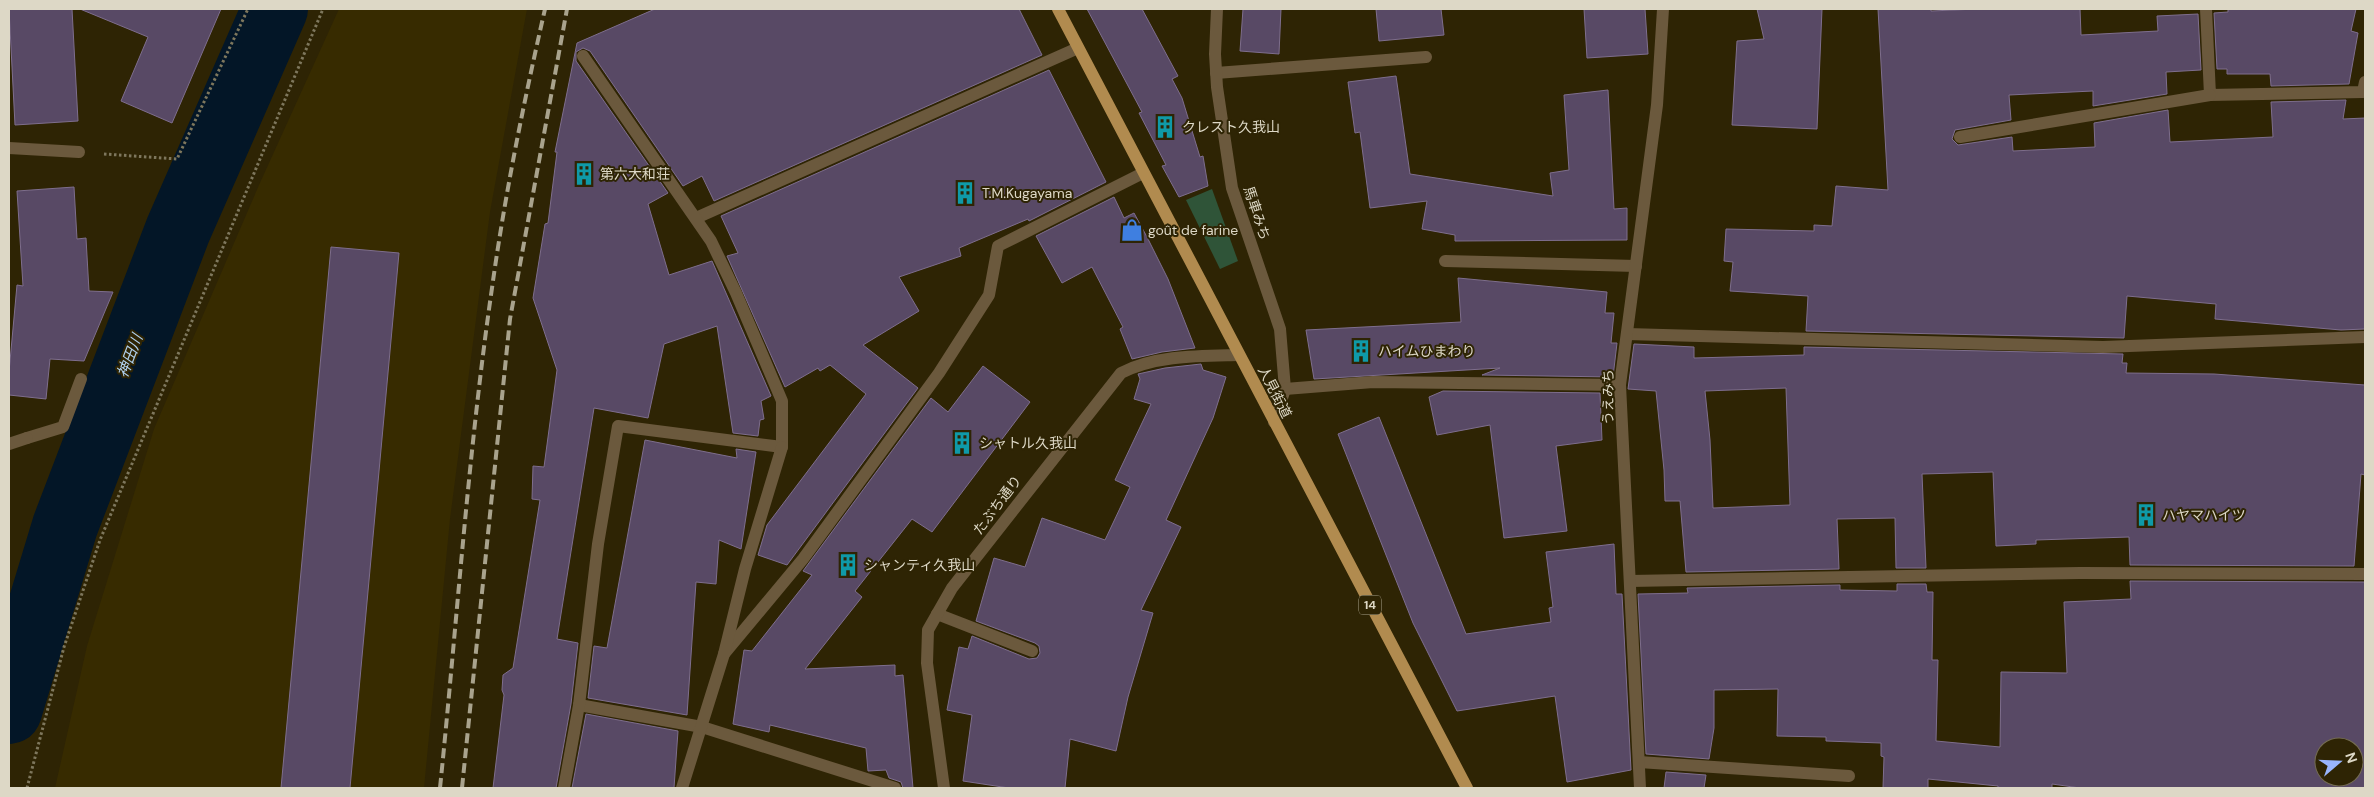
<svg xmlns="http://www.w3.org/2000/svg" width="2374" height="797" viewBox="0 0 2374 797" font-family="'DM Sans','Noto Sans JP',sans-serif">
	<style>
		.built { fill: #372b00 }
		.green { fill: #2f5438 }
		.lines { fill: none; stroke-linecap: round; stroke-linejoin: round }
		.river { stroke: #031627; stroke-width: 66 }
		.building { fill: #584965; stroke: #7e6e8d; fill-rule: evenodd }
		.path { stroke: #7e775d; stroke-width: 3; stroke-dasharray: 2.5 2.5; stroke-linecap: butt }
		.lane { stroke: #6b593d; stroke-width: 12 }
		.street { stroke: #6b593d; stroke-width: 12 }
		.primary { stroke: #b18b4f; stroke-width: 12 }
		.rail { stroke: #a9a38d; stroke-width: 4; stroke-dasharray: 10 5; stroke-linecap: butt }
		.labels { text-anchor: middle; dominant-baseline: central; stroke-width: 4; stroke-linejoin: round; paint-order: stroke }
		.shield { fill: #2e2404; stroke: #a8a28c; stroke-width: 1 }
		.shield-label { font-size: 12px; font-weight: bold; fill: #ddd8c6 }
		.poi-label { font-size: 14px; fill: #ddd8c6; stroke: #2e2404; text-anchor: start }
		.street-label { font-size: 14px; fill: #ddd8c6; stroke: #2e2404 }
		.water-label { font-size: 15px; font-style: italic; fill: #b1d2f0; stroke: #2e2404 }
	</style>
	<rect width="100%" height="100%" fill="#2e2404"/>
	<polygon class="built" points="339,9 527,9 490,212 450,519 424,788 55,788 87,646 154,429 259,185"/>
	<polygon class="green" points="1212,189 1238,261 1220,269 1186,200"/>
	<g class="lines">
		<polyline class="river" points="9,711 65,526 178,230 275,9"/>
	</g>
	<g class="building">
		<polygon points="9,9 72,9 78,121 15,125"/>
		<polygon points="80,9 221,9 172,123 121,101 148,37"/>
		<polygon points="655,9 1019,9 1042,55 714,201 702,176 683,186 590,51 583,48 576,52 576,61 668,193 648,204 669,275 712,261 771,396 761,401 764,419 760,420 758,436 733,433 717,326 664,344 648,418 594,408 557,639 578,643 571,704 556,788 493,788 504,695 502,690 503,675 513,668 540,500 532,499 533,466 544,467 557,370 533,298 545,224 548,223 557,152 555,152 577,43"/>
		<polygon points="1087,9 1142,9 1178,76 1172,79 1182,98 1200,157 1203,156 1208,186 1179,197 1162,166 1166,165 1139,113 1142,112"/>
		<polygon points="1243,9 1281,9 1279,54 1240,51"/>
		<polygon points="1376,9 1441,9 1444,35 1379,41"/>
		<polygon points="1584,9 1645,9 1648,54 1587,58"/>
		<polygon points="1757,9 1822,9 1817,129 1732,125 1737,41 1764,39"/>
		<polygon points="1878,9 1931,9 1931,11 1977,9 2080,9 2081,35 2158,31 2157,16 2198,14 2201,70 2166,72 2167,94 2093,106 2093,91 2009,95 2011,120 1955,130 1952,139 1958,145 2012,137 2013,151 2095,147 2094,123 2168,110 2170,142 2273,137 2271,102 2346,100 2343,119 2365,118 2365,329 2341,330 2215,319 2216,304 2127,296 2124,338 1806,331 1808,296 1730,291 1733,262 1724,261 1726,229 1814,231 1814,225 1832,226 1836,186 1888,190"/>
		<polygon points="2228,9 2356,9 2351,31 2358,33 2349,84 2271,86 2270,74 2227,74 2227,69 2217,69 2214,13 2228,12"/>
		<polygon points="1049,70 1106,182 1029,221 1028,219 959,248 961,256 899,277 919,311 863,345 918,388 787,565 758,555 767,525 866,394 830,365 820,371 818,368 785,387 727,256 738,253 721,216"/>
		<polygon points="1396,76 1410,174 1553,196 1550,173 1569,170 1564,95 1608,90 1614,209 1627,208 1627,240 1455,241 1455,235 1422,229 1427,201 1370,208 1360,132 1355,133 1348,82"/>
		<polygon points="74,187 77,239 86,238 89,291 113,292 84,361 50,359 46,399 9,395 9,372 17,285 23,286 17,191"/>
		<polygon points="1114,197 1124,218 1134,213 1147,237 1168,279 1195,348 1162,352 1132,359 1120,329 1123,327 1092,267 1062,283 1036,236"/>
		<polygon points="331,247 399,253 350,788 281,788"/>
		<polygon points="1458,278 1607,292 1605,313 1614,313 1611,343 1617,343 1613,377 1482,375 1500,368 1314,379 1306,330 1461,322"/>
		<path d="M1634,344L1694,347V358L1804,355V347L2123,354L2122,363H2127L2126,373L2214,374L2365,385V475L2361,474L2354,566L2130,565L2129,537L2036,540V544L1996,546L1993,472L1922,474L1926,568H1896L1895,518L1837,519L1839,569L1686,572L1680,501H1665L1664,470L1656,391L1628,389ZM1786,388L1790,505L1713,508L1710,440L1705,391Z"/>
		<polygon points="1201,364 1203,370 1226,377 1213,418 1166,520 1181,527 1141,610 1153,613 1128,697 1116,751 1070,739 1065,788 1009,788 963,781 972,715 947,710 959,647 968,649 972,636 1029,659 1037,658 1040,653 1039,646 1035,643 976,621 994,558 1025,567 1042,518 1105,540 1130,487 1115,480 1151,404 1134,399 1140,379 1138,374 1165,368"/>
		<polygon points="983,366 1030,402 932,532 912,519 855,591 862,597 805,669 895,665 895,676 903,675 913,788 903,788 901,782 889,778 886,770 868,771 866,748 770,725 769,732 733,724 744,650 752,651 812,575 803,571 931,398 948,412"/>
		<polygon points="1443,391 1600,393 1602,440 1556,446 1567,531 1504,538 1490,425 1437,435 1429,397"/>
		<polygon points="1379,417 1466,634 1551,622 1549,608 1553,607 1546,552 1614,544 1616,594 1622,594 1631,770 1567,782 1555,696 1457,711 1413,623 1338,434"/>
		<polygon points="645,440 737,458 736,449 756,452 741,549 719,540 716,584 696,582 687,715 588,698 594,646 607,648"/>
		<path d="M2130,581L2365,582V788H2080L2052,784V788H1998V786L1928,779V788H1883L1884,757L1881,756V743L1826,741V737L1777,736L1778,689L1714,690V728L1709,759L1646,754L1638,594L1688,593L1687,588L1840,585V590L1897,591V584H1926L1927,592H1933L1932,660H1938L1936,741L2000,747L2001,672L2067,673L2064,602L2131,599ZM2324,747H2354V777H2324Z"/>
		<polygon points="586,714 678,731 674,788 572,788"/>
		<polygon points="1666,772 1706,775 1704,788 1664,788"/>
	</g>
	<g class="lines">
		<g class="path">
			<polyline points="104,154 177,159 248,9"/>
			<polyline points="27,788 64,647 100,540 323,9"/>
		</g>
		<g class="lane">
			<polyline points="2206,9 2210,95 2363,92 2365,82"/>
			<polyline points="1216,73 1426,57"/>
			<polyline points="1960,137 2210,95"/>
			<polyline points="1445,261 1636,266"/>
			<polyline points="27,438 63,427 81,379"/>
			<polyline points="1630,581 2080,573 2365,574"/>
			<polyline points="1639,762 1849,776"/>
		</g>
		<g class="street">
			<polyline points="1217,9 1215,54 1217,87 1232,188 1280,329 1285,389 1274,422"/>
			<polyline points="9,148 79,152"/>
			<polyline points="696,218 1078,48"/>
			<polyline points="1627,334 2103,347 2365,337"/>
			<polyline points="1285,389 1373,382 1620,385"/>
			<polyline points="9,444 27,438"/>
			<polyline points="937,614 1032,651"/>
			<polyline points="724,654 803,559 939,373 989,295 998,246 1143,173"/>
			<polyline points="579,705 702,727 895,788"/>
			<polyline points="564,788 579,705 598,544 618,426 782,447 782,401 736,293 711,241 583,56"/>
			<polyline points="682,788 724,654 745,569 782,447"/>
			<path d="M944,788L927,663L928,630L952,588L1121,373C1156,355 1200,356 1239,355"/>
			<polyline points="1640,788 1620,385 1657,105 1663,9"/>
		</g>
		<polyline class="primary" points="1058,9 1467,788"/>
		<g class="rail">
			<path d="M440,788C457,622 468,454 492,288C505,194 524,101 545,9"/>
			<polyline points="462,788 510,319 567,9"/>
		</g>
	</g>
	<defs>
		<symbol id="building-bare" viewBox="-9 -9 18 18"><path d="M-4-6H4V6H1V3H-1V6H-4ZM-2.5-4.3h1.7v1.8h-1.7ZM.8-4.3h1.7v1.8H.8ZM-2.5-1h1.7V.8h-1.7ZM.8-1h1.7V.8H.8Z" fill="#0f9aa8" stroke="#2e2404" stroke-width="2.5" paint-order="stroke"/></symbol>
		<symbol id="shop-bare" viewBox="-9 -9 18 18"><path d="M-5-2.5h2.3a2.7 3.5 0 0 1 5.4 0H5L5.5 6h-11ZM-1.5-2.5h3a1.5 2.3 0 0 0-3 0Z" fill="#3f7fe0" stroke="#2e2404" stroke-width="2.5" paint-order="stroke"/></symbol>
	</defs>
	<g fill-rule="evenodd">
		<use href="#building-bare" x="1149" y="111" width="32" height="32"/>
		<use href="#building-bare" x="568" y="158" width="32" height="32"/>
		<use href="#building-bare" x="949" y="177" width="32" height="32"/>
		<use href="#shop-bare" x="1116" y="214" width="32" height="32"/>
		<use href="#building-bare" x="1345" y="335" width="32" height="32"/>
		<use href="#building-bare" x="946" y="427" width="32" height="32"/>
		<use href="#building-bare" x="2130" y="499" width="32" height="32"/>
		<use href="#building-bare" x="832" y="549" width="32" height="32"/>
	</g>
	<g class="labels">
		<rect class="shield" x="1359" y="595.5" width="22" height="19" rx="4"/>
		<g class="shield-label">
			<text x="1370" y="605">14</text>
		</g>
		<g class="poi-label">
			<text x="1182" y="127">クレスト久我山</text>
			<text x="600" y="174">第六大和荘</text>
			<text x="982" y="193">T.M.Kugayama</text>
			<text x="1148" y="230">goût de farine</text>
			<text x="1378" y="351">ハイムひまわり</text>
			<text x="979" y="443">シャトル久我山</text>
			<text x="2162" y="515">ハヤマハイツ</text>
			<text x="864" y="565">シャンティ久我山</text>
		</g>
		<g class="street-label">
			<text transform="translate(1257 213) rotate(72)">馬車みち</text>
			<text transform="translate(1275 392) rotate(63)">人見街道</text>
			<text transform="translate(1608 397) rotate(-90)">うえみち</text>
			<text transform="translate(997 505) rotate(-53)">たぶち通り</text>
		</g>
		<g class="water-label">
			<text transform="translate(130 356) rotate(-69)">神田川</text>
		</g>
	</g>
	<rect width="2374" height="797" fill="none" stroke="#ddd8c6" stroke-width="20"/>
	<g transform="translate(2339 762) rotate(71)"><circle r="24" fill="#2e2404" stroke="#746c52"/>
	<path d="M0-4L9 19L0 12L-9 19Z" fill="#99b5fd"/>
	<text y="-8" font-size="14" font-weight="bold" text-anchor="middle" fill="#ddd8c6">N</text>
	</g>
</svg>
